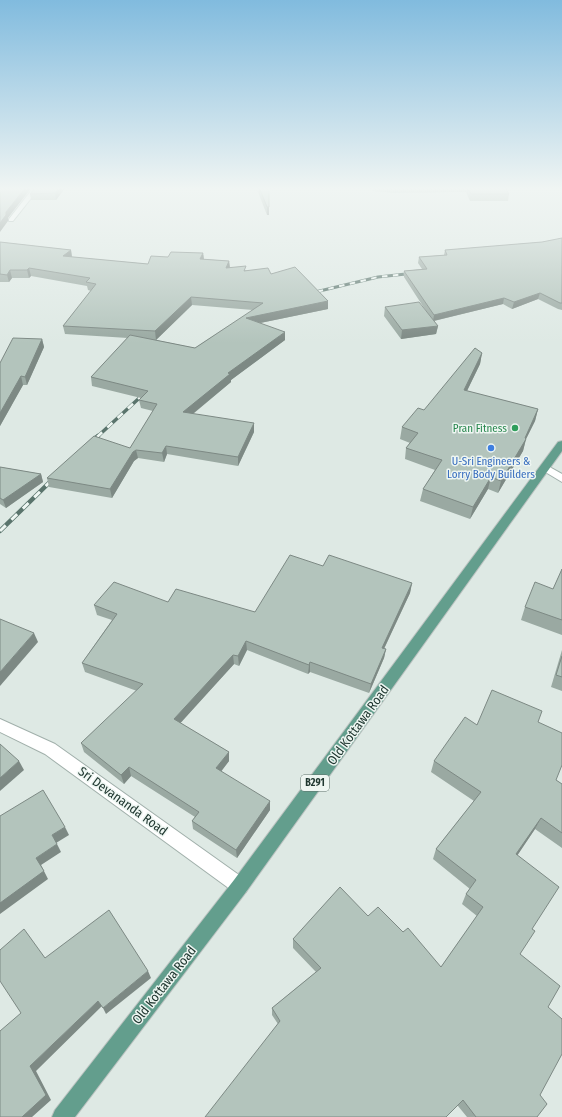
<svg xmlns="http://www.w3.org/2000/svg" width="562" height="1117" viewBox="0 0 562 1117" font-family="'Fira Sans Condensed',sans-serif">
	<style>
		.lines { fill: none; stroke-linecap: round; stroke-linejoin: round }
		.street-casing { stroke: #a1b0ab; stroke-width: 2 }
		.primary-casing { stroke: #bcc3c1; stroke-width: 2 }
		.street { fill: #fff; fill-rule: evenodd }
		.primary { fill: #639e8d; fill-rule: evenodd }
		.rail-far2-casing { stroke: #5a746c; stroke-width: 3 }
		.rail-far1-casing { stroke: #5a746c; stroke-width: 3.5 }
		.rail-casing { stroke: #5a746c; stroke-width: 4.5 }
		.rail-far2 { stroke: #eef6f2; stroke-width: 2; stroke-dasharray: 5.5; stroke-linecap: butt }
		.rail-far1 { stroke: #eef6f2; stroke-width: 2.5; stroke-dasharray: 7; stroke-linecap: butt }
		.rail { stroke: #eef6f2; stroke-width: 3; stroke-dasharray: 8; stroke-linecap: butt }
		.wall { fill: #9aa9a2; fill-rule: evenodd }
		.shaded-wall { fill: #7d8984 }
		.building { fill: #b3c4bc; stroke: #7d8984 }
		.leisure-dot { fill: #2e9e5b; stroke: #eef6f2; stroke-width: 1.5 }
		.shop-dot { fill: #3f7fe0; stroke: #eef6f2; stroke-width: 1.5 }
		.labels { text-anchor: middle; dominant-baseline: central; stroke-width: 3; stroke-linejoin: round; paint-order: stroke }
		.shield { fill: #eef6f2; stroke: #5e716b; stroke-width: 1 }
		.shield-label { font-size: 10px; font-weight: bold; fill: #203831 }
		.leisure-label { font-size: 11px; fill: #27864d; stroke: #eef6f2; text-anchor: end }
		.shop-label { font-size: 11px; fill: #366cbe; stroke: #eef6f2 }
		.near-street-label { font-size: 13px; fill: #203831; stroke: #eef6f2 }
	</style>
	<rect width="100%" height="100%" fill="#dee9e4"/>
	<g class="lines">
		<defs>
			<g id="street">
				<polygon points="34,187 40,187 13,221 9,221 9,219"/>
				<polygon points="546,465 562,474 562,482 542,470 541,468"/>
				<polygon points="0,719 55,744 246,880 248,886 246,892 240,894 234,892 45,754 0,732"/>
			</g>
			<polygon id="primary" points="562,441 562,451 246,892 75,1117 52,1117 55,1110 234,880 558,442"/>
		</defs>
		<use href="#street" class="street-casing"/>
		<use href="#primary" class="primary-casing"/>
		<use href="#street" class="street"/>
		<use href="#primary" class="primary"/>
		<defs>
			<polyline id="rail-far2" points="307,294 378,277 415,273"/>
			<polyline id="rail-far1" points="97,437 148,390"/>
			<g id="rail">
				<polyline points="89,444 98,436"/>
				<polyline points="0,531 56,476"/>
			</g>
		</defs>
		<use href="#rail-far2" class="rail-far2-casing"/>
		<use href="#rail-far1" class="rail-far1-casing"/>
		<use href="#rail" class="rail-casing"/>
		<use href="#rail-far2" class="rail-far2"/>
		<use href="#rail-far1" class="rail-far1"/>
		<use href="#rail" class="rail"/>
	</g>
	<g class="wall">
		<polygon points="36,187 66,187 56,200 31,200 30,194"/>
		<polygon points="256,187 269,187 269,215 267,215"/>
		<polygon points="373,187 505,187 509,194 508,201 470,201 466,192 393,193 373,191"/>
		<polygon points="562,238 562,310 558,309 538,299 512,309 503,304 434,321 438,326 436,334 401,339 384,316 385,307 426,311 404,277 404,271 422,269 418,263 419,257 444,255 445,250 542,242"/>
		<path d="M0,242L71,250L72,257L148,264L168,257L203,253L204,259L229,261L230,268L271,274L328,301V309L260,323L285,340L231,380V382L193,414L254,432L238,466L167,454L164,462L138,458L134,461L112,498L49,487L47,478L130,448L153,411L141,408L139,400L141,398L92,386L91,377L128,338L65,334L63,326L91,291L88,290L87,286L31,276L29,278H12L9,282H0ZM192,305L253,310L195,348L151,339L156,340Z"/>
		<polygon points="42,339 44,347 27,385 23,385 0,426 0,363"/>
		<polygon points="482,353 480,364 467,391 538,409 535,421 526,439 523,451 498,493 488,489 470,519 420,501 423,489 435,470 405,459 406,448 410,443 400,439 402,427 424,410"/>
		<polygon points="0,467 41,474 43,482 6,508 0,504"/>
		<polygon points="323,566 412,583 410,593 384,649 386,649 384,658 369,693 310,672 308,674 247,650 239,666 234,664 180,723 229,752 229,761 221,771 270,810 237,858 193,829 192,821 195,817 131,776 124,784 84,752 81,743 137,691 85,672 82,663 112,620 97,615 94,605 168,602 255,612"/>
		<polygon points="562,569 562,635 521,620 525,607 553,589"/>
		<polygon points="562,650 562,691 551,687"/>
		<polygon points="538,722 556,780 562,784 562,848 535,829 517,855 532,929 520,954 548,1007 540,1095 537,1117 467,1117 458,1106 278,1024 272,1015 272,1008 316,972 293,948 293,939 368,916 403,932 441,967 477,916 462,904 466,894 470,889 433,859 436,849 474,801 431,772 434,761 477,725"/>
	</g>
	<g class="shaded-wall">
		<polygon points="26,187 32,187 8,218 8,221 0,232 0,223 6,212"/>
		<polygon points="60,187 66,187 56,200 55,193"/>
		<polygon points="269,187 269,215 267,215 267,207"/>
		<polygon points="71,250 72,258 63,256"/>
		<polygon points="203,253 204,260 200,259"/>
		<polygon points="229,261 230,269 226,268"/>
		<polygon points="29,268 31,276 29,278 27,270"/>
		<polygon points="10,270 12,278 9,282 7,275"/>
		<polygon points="540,293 538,299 512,309 514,302"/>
		<polygon points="191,297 192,305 156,340 155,331"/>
		<polygon points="504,298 503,304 433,321 434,315"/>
		<polygon points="328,301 328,309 246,326 246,318"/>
		<polygon points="438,326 436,334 401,339 402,330"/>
		<polygon points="285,332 285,340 231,380 231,382 184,421 183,412 228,373"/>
		<polygon points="42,339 44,347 27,385 25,377"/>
		<polygon points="482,353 480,364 462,401 464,390"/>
		<polygon points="21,376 23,385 0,426 0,413"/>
		<polygon points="538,409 535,421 526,439 523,451 498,493 501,481 525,438"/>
		<polygon points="254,423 254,432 238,466 238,457"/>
		<polygon points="166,446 167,454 164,462 162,453"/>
		<polygon points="136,450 138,458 134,461 112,498 110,489 133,452"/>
		<polygon points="41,474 43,482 6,508 3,500"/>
		<polygon points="491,477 488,489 470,519 473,507"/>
		<polygon points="412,583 410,593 380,657 382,648"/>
		<polygon points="34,633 38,642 0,686 0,672"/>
		<polygon points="246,641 247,650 239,666 238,656"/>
		<polygon points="386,649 384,658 369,693 371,684"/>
		<polygon points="233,655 234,664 176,728 174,719"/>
		<polygon points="310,662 310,672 308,674 309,665"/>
		<polygon points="229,752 229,761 217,777 216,768"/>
		<polygon points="19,761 24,770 0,791 0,778"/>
		<polygon points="129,767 131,776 124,784 121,775"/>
		<polygon points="270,801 270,810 237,858 236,850"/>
		<polygon points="541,818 535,829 511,865 516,854"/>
		<polygon points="65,827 69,835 56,843 52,835"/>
		<polygon points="57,844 61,852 41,865 48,879 0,914 0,903 36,858"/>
		<polygon points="148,971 151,978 106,1014 103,1008"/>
		<polygon points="98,1001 102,1006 36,1071 51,1100 32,1117 22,1117 30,1066"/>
	</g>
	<g class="building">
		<polygon points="0,187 26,187 6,212 6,215 0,223"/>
		<polygon points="36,187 60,187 55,193 30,194"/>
		<polygon points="259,187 269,187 269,207 267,207"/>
		<polygon points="467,187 505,187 509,194 471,194"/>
		<polygon points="562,238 562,303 560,303 540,293 514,302 504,298 434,315 404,271 427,269 419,257 447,255 445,250 542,242"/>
		<polygon points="0,242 71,250 63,256 148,264 151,256 168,257 171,252 203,253 200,259 229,261 226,268 246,266 244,271 268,268 271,274 295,267 328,301 246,318 285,332 228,373 230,374 183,412 254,423 238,457 166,446 162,453 136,450 133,452 110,489 47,478 94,436 130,448 157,404 139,400 148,391 91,377 130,335 195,348 263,303 191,297 155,331 63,326 96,284 86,282 90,278 29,268 27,270 10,270 7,275 0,274"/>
		<polygon points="419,302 438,326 402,330 385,307"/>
		<polygon points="13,338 42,339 25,377 21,376 0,413 0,363"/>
		<polygon points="475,348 482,353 464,390 538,409 525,438 526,439 501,481 491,477 473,507 423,489 442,460 406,448 418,433 402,427 418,408 424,410"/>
		<polygon points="0,467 41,474 3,500 0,498"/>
		<polygon points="290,555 323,566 329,555 412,583 382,648 386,649 371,684 310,662 309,665 246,641 238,656 233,655 174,719 229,752 216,768 270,801 236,850 192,821 199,812 129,767 121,775 81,743 143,684 82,663 117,614 94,605 114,582 168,602 176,589 255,612"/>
		<polygon points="562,569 562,620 525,607 535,582 553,589"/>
		<polygon points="0,619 34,633 0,672"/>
		<polygon points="562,656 562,677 556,675"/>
		<polygon points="492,690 542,711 538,722 562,733 562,765 556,780 562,784 562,833 541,818 516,854 559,887 532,929 535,931 520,954 560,986 548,1007 562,1019 562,1054 540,1095 547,1104 537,1117 476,1117 463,1100 446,1117 205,1117 280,1021 272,1008 321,968 293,939 340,887 368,916 378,907 403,932 408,928 441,967 483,907 466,894 476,880 436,849 481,792 434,761 465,717 477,725"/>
		<polygon points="0,744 19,761 0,778"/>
		<polygon points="43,790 65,827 52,835 57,844 36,858 44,871 0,903 0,816"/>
		<polygon points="109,910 148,971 103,1008 98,1001 30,1066 46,1095 22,1117 0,1117 0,1031 21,1013 0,981 0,950 24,929 45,958"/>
	</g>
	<linearGradient id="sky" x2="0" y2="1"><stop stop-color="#81bbde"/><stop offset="0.55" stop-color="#f0f5f3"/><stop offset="1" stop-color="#f0f5f3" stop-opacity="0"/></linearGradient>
	<rect width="562" height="343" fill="url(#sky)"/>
	<circle class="leisure-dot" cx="515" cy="428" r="4"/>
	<circle class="shop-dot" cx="491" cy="448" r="4"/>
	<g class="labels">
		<rect class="shield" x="301" y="775" width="28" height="16" rx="3"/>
		<g class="shield-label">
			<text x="315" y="783">B291</text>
		</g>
		<g class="leisure-label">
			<text x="507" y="428">Pran Fitness</text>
		</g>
		<g class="shop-label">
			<text x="491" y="461">U-Sri Engineers &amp;<tspan x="491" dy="13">Lorry Body Builders</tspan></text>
		</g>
		<g class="near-street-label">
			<text transform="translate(358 725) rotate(-54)">Old Kottawa Road</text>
			<text transform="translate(123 801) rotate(36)">Sri Devananda Road</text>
			<text transform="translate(164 985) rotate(-52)">Old Kottawa Road</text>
		</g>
	</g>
</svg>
